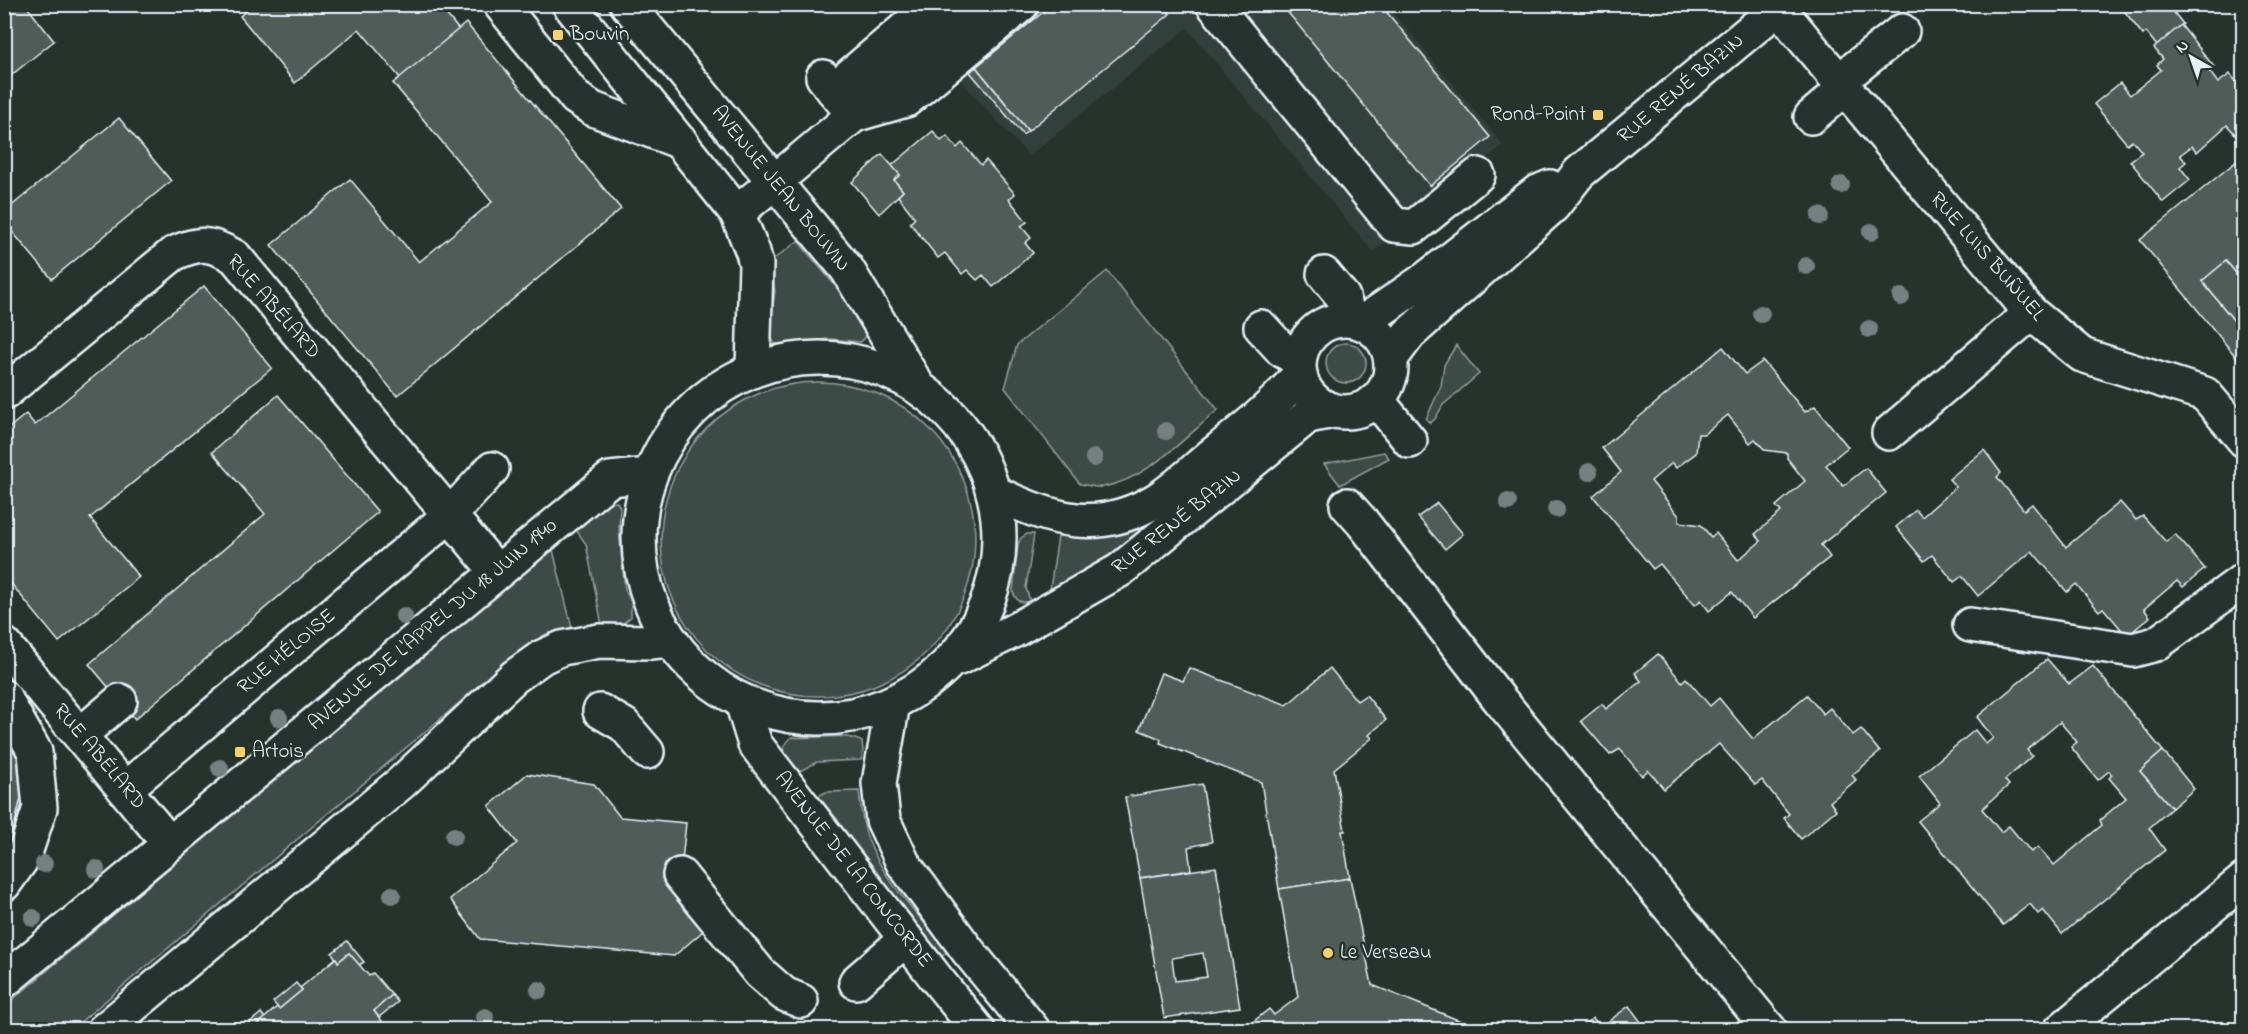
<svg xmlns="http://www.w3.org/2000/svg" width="2248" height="1034" viewBox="0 0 2248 1034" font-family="'Indie Flower',sans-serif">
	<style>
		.built { fill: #333f3a }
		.green { fill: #3e4b47; stroke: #939ea0; stroke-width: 1.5 }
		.building { fill: #505c59; stroke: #e8f1f8; stroke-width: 1.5; fill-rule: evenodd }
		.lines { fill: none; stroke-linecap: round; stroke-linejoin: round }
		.minor-casing { stroke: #e8f1f8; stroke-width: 38 }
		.minor { stroke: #26332d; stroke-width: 33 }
		.tree { fill: #758080 }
		.poi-dot { fill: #ffd166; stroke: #26332d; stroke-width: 2 }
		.labels { text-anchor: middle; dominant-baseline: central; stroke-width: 5; stroke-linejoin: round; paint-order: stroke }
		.poi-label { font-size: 21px; fill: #e8f1f8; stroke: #26332d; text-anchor: start }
		.street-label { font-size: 21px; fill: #e8f1f8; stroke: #26332d }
	</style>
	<rect width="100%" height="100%" fill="#26332d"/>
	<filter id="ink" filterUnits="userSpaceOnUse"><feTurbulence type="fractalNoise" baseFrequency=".0167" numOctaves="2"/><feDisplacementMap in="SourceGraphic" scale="12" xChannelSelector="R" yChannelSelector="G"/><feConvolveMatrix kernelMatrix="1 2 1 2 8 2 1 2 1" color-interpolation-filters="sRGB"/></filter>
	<g filter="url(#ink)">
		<polygon class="built" points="1025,5 1387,5 1503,145 1373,252 1187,28 1029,156 951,70"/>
		<g class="green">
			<path d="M798,241L866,323C870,331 867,336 861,342L829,339L775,344L769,333L775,291L770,262Z"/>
			<path d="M1107,271L1218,410C1184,438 1148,479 1103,487C1096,488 1087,485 1080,484L1005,388L1017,345Z"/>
			<circle cx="1346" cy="363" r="20"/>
			<polygon points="1456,345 1479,374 1443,405 1435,419 1430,423 1426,419 1441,386 1444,365"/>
			<circle cx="818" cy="539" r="157"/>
			<polygon points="1384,452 1389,458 1340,485 1324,464"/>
			<polygon points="617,502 620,507 619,531 625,590 631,602 631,617 622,624 602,625 586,544 574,527 605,503"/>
			<polygon points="1137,523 1141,539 1078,578 1050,589 1058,536 1075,535"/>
			<path d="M1027,534H1034L1026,588L1030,601C1020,604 1015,600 1013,591L1018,544L1021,538Z"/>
			<polygon points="552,546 572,628 546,634 515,656 72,1029 9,1029 5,1024 4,1007"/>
			<path d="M792,737C814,740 843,731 862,742L863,751L861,760L817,762L798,772C788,761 775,748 792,737Z"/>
			<path d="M859,791C861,807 862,822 867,837C883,881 919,915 948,951L937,961L873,880L837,819L818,796L826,792Z"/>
		</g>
		<g class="building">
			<polygon points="4,4 25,4 54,41 4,81"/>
			<polygon points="254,4 438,4 459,30 401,79 359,29 295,83 240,16"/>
			<polygon points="1053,4 1162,4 1170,14 1028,131 976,67"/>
			<polygon points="1281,4 1380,4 1490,137 1430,186"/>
			<polygon points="2127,4 2179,4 2172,10 2183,24 2157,46 2146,32 2143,35 2122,8"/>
			<polygon points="466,23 621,209 397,396 271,245 350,179 419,262 492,202 393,83"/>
			<polygon points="2181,25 2214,67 2209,71 2218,83 2230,74 2244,91 2244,129 2236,135 2227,125 2197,152 2192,146 2180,155 2186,162 2180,167 2190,180 2163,202 2130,161 2142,152 2132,140 2127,144 2094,104 2120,83 2130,95 2161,70 2157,65 2163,59 2154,48"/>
			<polygon points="976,67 1028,131 1023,135 970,72"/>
			<polygon points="119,118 171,181 52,279 4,222 4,212"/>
			<polygon points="933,131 941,141 947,136 957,148 962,143 981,165 986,160 1015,194 1009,199 1027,222 1021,226 1031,238 1025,243 1033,253 993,287 983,275 977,280 967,270 962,274 945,253 938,258 910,223 915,218 898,196 903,191 894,180 900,175 891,166"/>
			<polygon points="882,154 900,175 894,180 903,191 879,214 852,182"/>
			<polygon points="2244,155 2244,283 2226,261 2202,281 2244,333 2242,364 2140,240"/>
			<polygon points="2226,261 2244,283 2244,333 2202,281"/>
			<polygon points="204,286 272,368 90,518 139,577 59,642 4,575 4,432 26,414 35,425"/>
			<path d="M1723,347L1745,374L1763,361L1805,412L1815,406L1848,447L1826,465L1843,486L1866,468L1886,493L1821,545L1830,557L1753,618L1732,592L1709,611L1701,600L1695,605L1660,564L1653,569L1593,496L1621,472L1602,448ZM1728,415L1750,443L1755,439L1765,450L1787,453V458L1805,481L1776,506L1781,512L1755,534L1761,541L1738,560L1716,533L1711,537L1701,525L1679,522V516L1651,481L1672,463L1676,468L1696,453L1698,434H1704Z"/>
			<polygon points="278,395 378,512 135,719 89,664 265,514 212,452"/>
			<polygon points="1984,450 2001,473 1997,477 2024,510 2032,504 2066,547 2120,502 2136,520 2143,516 2166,542 2175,534 2205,569 2183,587 2177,581 2144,609 2150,617 2127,636 2103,608 2099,611 2076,584 2067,592 2032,551 1978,596 1962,576 1954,582 1932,555 1924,561 1896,527 1916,510 1922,517 1956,487 1949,479"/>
			<polygon points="1437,503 1463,534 1445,549 1418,517"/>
			<polygon points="1658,654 1682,682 1686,678 1710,706 1719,698 1753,739 1807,695 1823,714 1830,708 1853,735 1861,729 1880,752 1852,775 1856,780 1830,802 1836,810 1801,839 1784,818 1789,814 1762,780 1755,785 1719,744 1664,789 1648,770 1642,776 1620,749 1610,755 1581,721 1602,704 1606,709 1641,681 1635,673"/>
			<path d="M2047,659L2069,684L2093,666L2163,751L2140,771L2172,808L2149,828L2165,850L2062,934L2043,910L2038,914L2030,904L2003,925L1918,821L1940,803L1919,776L1975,730L1986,744L1993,738L1977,717ZM2060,722L2077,742L2071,747L2098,780L2109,771L2112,775L2109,778L2126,798L2100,820L2102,825L2054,865L2038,847L2031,852L2009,826L2001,832L1982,809L2009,785L2005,780L2032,756L2027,750Z"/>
			<polygon points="1189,668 1287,705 1330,668 1357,701 1366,695 1386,720 1369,735 1372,738 1334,769 1345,831 1342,831 1350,878 1279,889 1261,782 1160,743 1161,739 1139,730 1161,673 1183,681"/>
			<polygon points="4,726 21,750 18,758 22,794 9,847 11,854 4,860"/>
			<polygon points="2163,751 2194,789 2172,808 2140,771"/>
			<polygon points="527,774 594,784 620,817 686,823 679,889 709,926 674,956 480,939 450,899 517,843 489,806"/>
			<polygon points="1202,784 1212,842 1188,847 1191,870 1140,878 1125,797"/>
			<path d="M1216,867L1240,1007L1164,1018L1140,878ZM1203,953L1207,977L1175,981L1172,958Z"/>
			<polygon points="1350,878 1372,985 1458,1020 1454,1030 1243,1030 1269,1009 1274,1015 1298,997 1279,889"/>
			<polygon points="347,941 364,962 359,965 349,953 338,962 332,953"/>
			<polygon points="349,953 369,976 373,973 392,995 374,1011 382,1021 373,1030 251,1030 277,1007 279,1009 302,990 300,988 336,958 338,962"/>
			<polygon points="296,983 302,990 279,1009 273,1002"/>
			<polygon points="392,995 398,1002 379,1017 374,1011"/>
			<polygon points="1629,1006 1647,1030 1578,1030 1593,1018 1601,1027"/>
			<polygon points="261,1013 265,1018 251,1030 241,1030"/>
			<polygon points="1458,1020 1483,1030 1454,1030"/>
		</g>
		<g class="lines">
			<defs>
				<g id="minor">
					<polyline points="500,4 576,98 593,109 681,142"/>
					<polyline points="569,4 737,213 753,252 756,264 753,369"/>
					<polyline points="627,4 847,269 917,385"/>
					<polyline points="1213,4 1394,225 1414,227 1478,175"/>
					<polyline points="1775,4 2031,313 2082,355 2205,394 2244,440"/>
					<polyline points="823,77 854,115 906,100 1022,4"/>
					<polyline points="1839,81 1902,31"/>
					<polyline points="833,90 934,4"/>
					<polyline points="1811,117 1845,88"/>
					<polyline points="737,213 854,115 862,102 979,4"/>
					<polyline points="1324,274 1343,297 1350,320"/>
					<circle cx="1345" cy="366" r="46"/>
					<polyline points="1362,323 1427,278 1536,193 1550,187"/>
					<polyline points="1261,327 1282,350 1299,360"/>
					<polyline points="1391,358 1409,334 1553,206 1579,173 1783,4"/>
					<circle cx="819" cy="538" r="180"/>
					<path d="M4,393L173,254C199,242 210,242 235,257L497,572"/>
					<polyline points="1377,400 1410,441"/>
					<polyline points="1889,433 2031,313"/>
					<path d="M993,492C1053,520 1098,536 1158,499C1177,487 1195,469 1212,455C1243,430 1274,406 1300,374"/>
					<polyline points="1347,505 1363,523 1500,700 1770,1030"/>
					<polyline points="1970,625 2133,650 2156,644 2242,581"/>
					<polyline points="4,644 169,843"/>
					<polyline points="959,658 1017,629 1120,570 1308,416 1333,411"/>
					<polyline points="4,697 35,752 40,808 24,856 4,884"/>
					<polyline points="742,702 755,744 936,978 978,1030"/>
					<polyline points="893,703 879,783 883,820 903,863 968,951 1033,1030"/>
					<polyline points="600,711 624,725 647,752"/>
					<polyline points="81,734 120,701"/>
					<polyline points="125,789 450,515 492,469"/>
					<polyline points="680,875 760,973 784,994 801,1001"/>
					<polyline points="4,981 610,479 649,475"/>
					<polyline points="856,982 906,939"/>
					<polyline points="104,1030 402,782 514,677 542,657 562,648 599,641 650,642 670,640"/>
					<polyline points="2061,1030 2244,880"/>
				</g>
			</defs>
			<use href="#minor" class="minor-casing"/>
			<use href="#minor" class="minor"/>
		</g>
		<g class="tree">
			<circle cx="1841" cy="185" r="9"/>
			<circle cx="1820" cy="216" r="9"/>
			<circle cx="1871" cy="232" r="9"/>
			<circle cx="1806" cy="266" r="9"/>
			<circle cx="1901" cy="297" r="9"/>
			<circle cx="1761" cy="314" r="9"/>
			<circle cx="1869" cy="329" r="9"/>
			<circle cx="1166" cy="431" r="9"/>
			<circle cx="1094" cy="458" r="9"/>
			<circle cx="1589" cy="472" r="9"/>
			<circle cx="1508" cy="502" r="9"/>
			<circle cx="1556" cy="509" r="9"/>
			<circle cx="404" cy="616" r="9"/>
			<circle cx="279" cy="718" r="9"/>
			<circle cx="220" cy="768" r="9"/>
			<circle cx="454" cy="836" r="9"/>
			<circle cx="44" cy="864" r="9"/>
			<circle cx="96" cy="869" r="9"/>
			<circle cx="392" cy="895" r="9"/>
			<circle cx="33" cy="918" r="9"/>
			<circle cx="539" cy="990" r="9"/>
			<circle cx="485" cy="1017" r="9"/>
		</g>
	</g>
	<g class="poi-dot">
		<rect x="552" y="29" width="12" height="12" rx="3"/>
		<rect x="1592" y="109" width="12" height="12" rx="3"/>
		<rect x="234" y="746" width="12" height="12" rx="3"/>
		<circle cx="1328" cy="953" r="6"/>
	</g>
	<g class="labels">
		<g class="poi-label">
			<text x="570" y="35">Bouvin</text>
			<text x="1586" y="115" text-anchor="end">Rond-Point</text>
			<text x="252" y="752">Artois</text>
			<text x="1340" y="953">Le Verseau</text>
		</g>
		<g class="street-label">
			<text transform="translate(1681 89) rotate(-40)">RUE RENÉ BAZIN</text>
			<text transform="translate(780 189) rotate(51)">AVENUE JEAN BOUVIN</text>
			<text transform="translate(1987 257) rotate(49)">RUE LUIS BUÑUEL</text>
			<text transform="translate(273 307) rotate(49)">RUE ABÉLARD</text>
			<text transform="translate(1177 522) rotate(-38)">RUE RENÉ BAZIN</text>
			<text transform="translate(433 625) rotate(-40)">AVENUE DE L'APPEL DU 18 JUIN 1940</text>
			<text transform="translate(287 652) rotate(-40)">RUE HÉLOISE</text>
			<text transform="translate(99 757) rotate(50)">RUE ABÉLARD</text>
			<text transform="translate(853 870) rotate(52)">AVENUE DE LA CONCORDE</text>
		</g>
	</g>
	<rect width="2248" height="1034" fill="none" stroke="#26332d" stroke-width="24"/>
	<rect x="12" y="12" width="2224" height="1010" fill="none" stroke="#e8f1f8" stroke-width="2" filter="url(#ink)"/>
	<g transform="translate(2191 57) rotate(320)" stroke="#26332d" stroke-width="4.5" paint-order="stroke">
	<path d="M0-4.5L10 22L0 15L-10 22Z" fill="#e8f1f8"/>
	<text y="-9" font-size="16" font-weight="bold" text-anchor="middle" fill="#e8f1f8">N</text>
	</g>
</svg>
